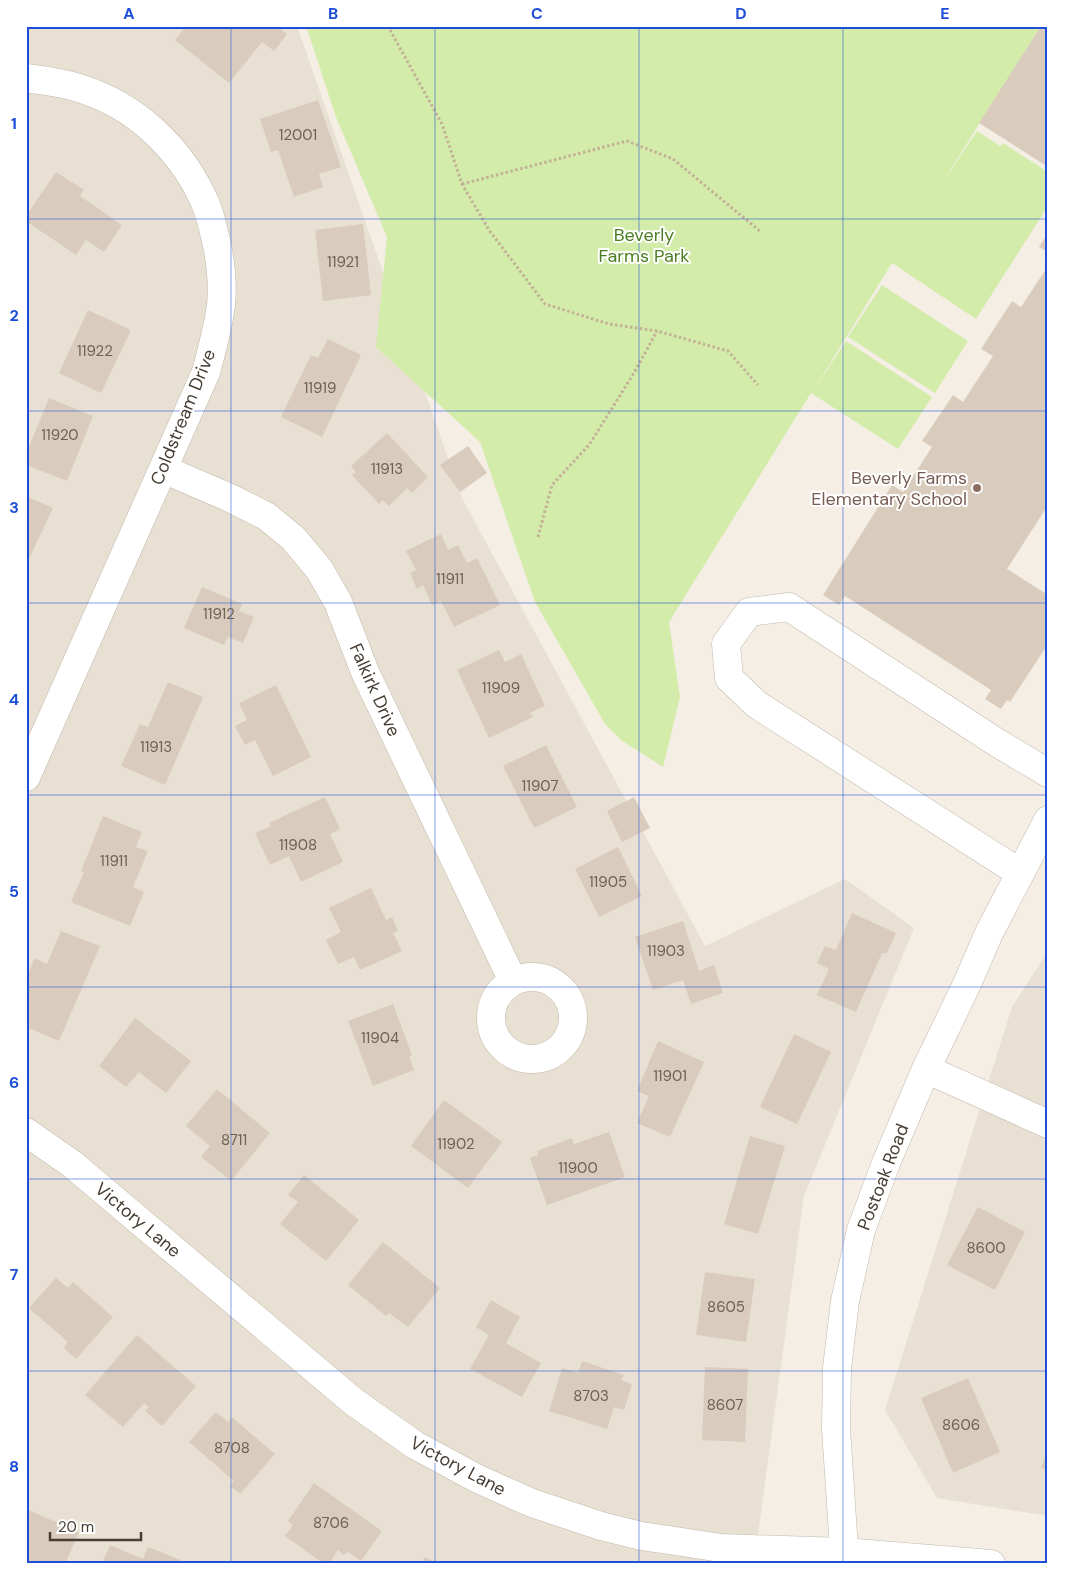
<svg xmlns="http://www.w3.org/2000/svg" width="1074" height="1590" viewBox="0 0 1074 1590" font-family="'DM Sans',sans-serif">
	<style>
		.residential { fill: #e8e0d3 }
		.green { fill: #d3ecaa }
		.building { fill: #d9ccbd }
		.lines { fill: none; stroke-linecap: round; stroke-linejoin: round }
		.minor-casing { stroke: #c3b8aa; stroke-width: 29 }
		.path { stroke: #c3b097; stroke-width: 3; stroke-dasharray: 2.5 2.5; stroke-linecap: butt }
		.minor { stroke: #fff; stroke-width: 28 }
		.grid { fill: none; stroke: #1d4ed8; stroke-width: 1; stroke-opacity: 0.55 }
		.education-dot { fill: #8d6e63; stroke: #fff; stroke-width: 2 }
		.labels { text-anchor: middle; dominant-baseline: central; stroke-width: 4; stroke-linejoin: round; paint-order: stroke }
		.number-label { font-size: 15px; fill: #6c6256 }
		.park-label { font-size: 18px; fill: #4c7d23; stroke: #fff }
		.street-label { font-size: 18px; fill: #473e34; stroke: #fff }
		.education-label { font-size: 18px; fill: #785e54; stroke: #fff; text-anchor: end }
		.neatline { fill: none; stroke: #1d4ed8; stroke-width: 2 }
		.grid-label { font-size: 16px; text-anchor: middle; font-weight: bold; fill: #1d4ed8 }
	</style>
	<rect width="100%" height="100%" fill="#f4eee5"/>
	<g class="residential">
		<polygon points="26,26 297,26 462,498 705,946 845,879 914,928 804,1196 754,1564 26,1564"/>
		<polygon points="1048,951 1048,1516 937,1498 885,1410 1012,1007"/>
	</g>
	<g class="green">
		<polygon points="306,26 1041,26 940,186 977,131 1000,146 1003,143 1048,172 1048,206 976,319 892,263 813,391 846,341 932,397 898,449 811,393 669,622 680,697 663,767 621,740 605,724 535,602 480,442 376,347 387,237 336,117"/>
		<polygon points="882,285 968,341 935,393 848,337"/>
	</g>
	<g class="building">
		<polygon points="186,26 277,26 287,34 274,51 262,42 229,83 175,40"/>
		<polygon points="1041,26 1048,26 1048,167 979,123"/>
		<polygon points="318,100 341,167 319,174 323,187 294,197 278,150 271,152 260,119"/>
		<polygon points="56,172 84,190 80,196 122,225 104,252 86,240 76,255 26,221 26,216"/>
		<polygon points="363,224 371,295 323,301 315,230"/>
		<polygon points="1048,233 1048,252 1039,247"/>
		<polygon points="1048,266 1048,505 1007,569 1048,595 1048,644 1010,702 1007,700 1001,709 985,699 991,690 845,596 839,605 823,595 892,485 903,492 932,447 922,441 953,395 963,402 993,356 981,349 1012,301 1021,307"/>
		<polygon points="88,310 131,330 101,393 59,373"/>
		<polygon points="328,339 361,355 322,437 281,417 311,355 318,358"/>
		<polygon points="49,398 93,416 67,481 26,465 26,454"/>
		<polygon points="387,433 428,477 412,493 407,488 389,506 383,500 379,504 352,475 356,472 351,466"/>
		<polygon points="468,446 487,473 460,492 440,465"/>
		<polygon points="26,496 53,508 26,565"/>
		<polygon points="441,534 448,550 458,545 467,563 477,558 500,605 454,627 441,601 432,605 423,585 417,589 410,573 416,570 406,551"/>
		<polygon points="202,587 242,604 239,611 254,617 243,643 228,637 224,645 184,628"/>
		<polygon points="499,650 505,662 521,654 545,706 530,713 533,717 489,738 457,670"/>
		<polygon points="168,682 203,697 165,785 121,766 140,724 148,727"/>
		<polygon points="276,685 311,757 273,776 255,740 245,745 235,726 247,720 239,703"/>
		<polygon points="546,745 577,807 534,828 503,766"/>
		<polygon points="325,797 340,829 330,834 343,862 301,882 289,856 270,865 255,833 271,826 269,823"/>
		<polygon points="634,797 650,828 622,842 607,811"/>
		<polygon points="103,816 142,832 136,847 148,851 133,887 144,892 130,926 71,902 84,872 81,871"/>
		<polygon points="618,847 642,896 599,917 575,869"/>
		<polygon points="371,888 386,920 392,917 398,931 393,933 402,951 360,970 354,957 338,964 326,940 341,932 329,908"/>
		<polygon points="852,913 896,933 887,953 882,953 856,1012 817,995 829,969 817,963 825,946 836,950"/>
		<polygon points="683,921 699,971 714,965 723,993 691,1004 683,980 653,990 635,937"/>
		<polygon points="61,931 100,946 59,1041 26,1027 26,978 35,958 47,964"/>
		<polygon points="393,1004 412,1055 409,1056 414,1070 373,1086 348,1021"/>
		<polygon points="135,1018 191,1061 166,1093 139,1072 126,1087 99,1066"/>
		<polygon points="794,1034 831,1052 797,1124 760,1107"/>
		<polygon points="658,1041 704,1062 670,1137 637,1123 649,1096 637,1091"/>
		<polygon points="217,1089 270,1133 231,1181 201,1157 210,1146 186,1126"/>
		<polygon points="444,1100 502,1142 468,1188 411,1146"/>
		<polygon points="609,1132 625,1177 547,1205 530,1158 538,1155 537,1151 572,1138 574,1144"/>
		<polygon points="750,1136 785,1146 758,1234 724,1224"/>
		<polygon points="304,1175 359,1220 326,1261 280,1224 298,1202 288,1195"/>
		<polygon points="978,1207 1025,1232 995,1290 947,1265"/>
		<polygon points="383,1242 440,1288 408,1327 389,1313 386,1316 348,1285"/>
		<polygon points="705,1272 755,1279 746,1342 696,1335"/>
		<polygon points="56,1278 68,1288 73,1282 113,1317 76,1359 64,1348 68,1342 29,1308"/>
		<polygon points="491,1300 520,1317 506,1343 541,1363 522,1397 470,1369 489,1335 476,1327"/>
		<polygon points="137,1335 196,1386 162,1426 145,1411 149,1407 144,1403 123,1427 85,1395"/>
		<polygon points="582,1361 624,1375 621,1380 632,1384 624,1410 614,1407 607,1429 549,1411 562,1368 578,1373"/>
		<polygon points="705,1367 748,1369 745,1442 702,1440"/>
		<polygon points="968,1378 1000,1452 953,1473 921,1398"/>
		<polygon points="216,1412 228,1422 232,1417 275,1454 240,1494 230,1486 234,1481 189,1442"/>
		<polygon points="1048,1450 1048,1470 1041,1468"/>
		<polygon points="314,1483 382,1531 361,1561 348,1552 344,1555 338,1550 329,1564 324,1564 285,1536 293,1525 288,1521"/>
		<polygon points="26,1509 79,1532 65,1564 26,1564"/>
		<polygon points="110,1545 143,1559 148,1547 181,1560 180,1564 102,1564"/>
		<polygon points="425,1557 439,1564 422,1564"/>
	</g>
	<g class="lines">
		<defs>
			<g id="minor">
				<path d="M26,78C49,81 71,84 93,93C143,112 185,155 206,205C211,217 214,232 217,245C221,265 223,285 221,305C218,328 212,350 206,372L26,777"/>
				<polyline points="163,469 228,497 266,516 293,538 319,569 338,602 365,672 513,981"/>
				<polyline points="1020,873 756,704 729,678 726,644 749,612 789,607 996,742 1048,773"/>
				<circle cx="532" cy="1018" r="41"/>
				<polyline points="926,1069 1048,1124"/>
				<polyline points="26,1132 72,1164 354,1402 415,1445 478,1479 532,1503 601,1526 641,1536 682,1542 721,1548 844,1552 991,1564"/>
				<polyline points="845,1564 836,1429 837,1368 845,1301 861,1230 886,1163 926,1069 967,984 989,933 1048,820"/>
			</g>
		</defs>
		<use href="#minor" class="minor-casing"/>
		<g class="path">
			<polyline points="390,30 442,124 462,184 489,230 545,304 609,324 657,331 728,351 758,385"/>
			<polyline points="462,184 627,141 673,159 761,232"/>
			<polyline points="538,537 552,485 589,445 634,373 657,331"/>
		</g>
		<use href="#minor" class="minor"/>
	</g>
	<path class="grid" d="M231,26V1564M435,26V1564M639,26V1564M843,26V1564M26,219H1048M26,411H1048M26,603H1048M26,795H1048M26,987H1048M26,1179H1048M26,1371H1048"/>
	<circle class="education-dot" cx="977" cy="488" r="5"/>
	<g class="labels">
		<g class="number-label">
			<text x="298" y="135">12001</text>
			<text x="343" y="262">11921</text>
			<text x="95" y="351">11922</text>
			<text x="320" y="388">11919</text>
			<text x="60" y="435">11920</text>
			<text x="387" y="469">11913</text>
			<text x="450" y="579">11911</text>
			<text x="219" y="614">11912</text>
			<text x="501" y="688">11909</text>
			<text x="156" y="747">11913</text>
			<text x="540" y="786">11907</text>
			<text x="298" y="845">11908</text>
			<text x="114" y="861">11911</text>
			<text x="608" y="882">11905</text>
			<text x="666" y="951">11903</text>
			<text x="380" y="1038">11904</text>
			<text x="670" y="1076">11901</text>
			<text x="234" y="1140">8711</text>
			<text x="456" y="1144">11902</text>
			<text x="578" y="1168">11900</text>
			<text x="986" y="1248">8600</text>
			<text x="726" y="1307">8605</text>
			<text x="591" y="1396">8703</text>
			<text x="725" y="1405">8607</text>
			<text x="961" y="1425">8606</text>
			<text x="232" y="1448">8708</text>
			<text x="331" y="1523">8706</text>
		</g>
		<g class="park-label">
			<text x="644" y="235">Beverly<tspan x="644" dy="21">Farms Park</tspan></text>
		</g>
		<g class="street-label">
			<text transform="translate(183 417) rotate(-68)">Coldstream Drive</text>
			<text transform="translate(375 690) rotate(66)">Falkirk Drive</text>
			<text transform="translate(883 1177) rotate(-69)">Postoak Road</text>
			<text transform="translate(138 1220) rotate(40)">Victory Lane</text>
			<text transform="translate(458 1466) rotate(28)">Victory Lane</text>
		</g>
		<g class="education-label">
			<text x="967" y="478">Beverly Farms<tspan x="967" dy="21">Elementary School</tspan></text>
		</g>
	</g>
	<rect width="1074" height="1590" fill="none" stroke="#ffffff" stroke-width="55"/>
	<path d="M50 1532v8h91v-8" fill="none" stroke="#473e34" stroke-width="2.5"/>
	<text x="58" y="1532" font-size="15" fill="#473e34" stroke="#ffffff" stroke-width="4" paint-order="stroke">20 m</text>
	<rect x="28" y="28" width="1018" height="1534" class="neatline"/>
	<g class="grid-label">
		<text x="129" y="19">A</text>
		<text x="333" y="19">B</text>
		<text x="537" y="19">C</text>
		<text x="741" y="19">D</text>
		<text x="945" y="19">E</text>
		<text x="14" y="129">1</text>
		<text x="14" y="321">2</text>
		<text x="14" y="513">3</text>
		<text x="14" y="705">4</text>
		<text x="14" y="897">5</text>
		<text x="14" y="1088">6</text>
		<text x="14" y="1280">7</text>
		<text x="14" y="1472">8</text>
	</g>
</svg>
